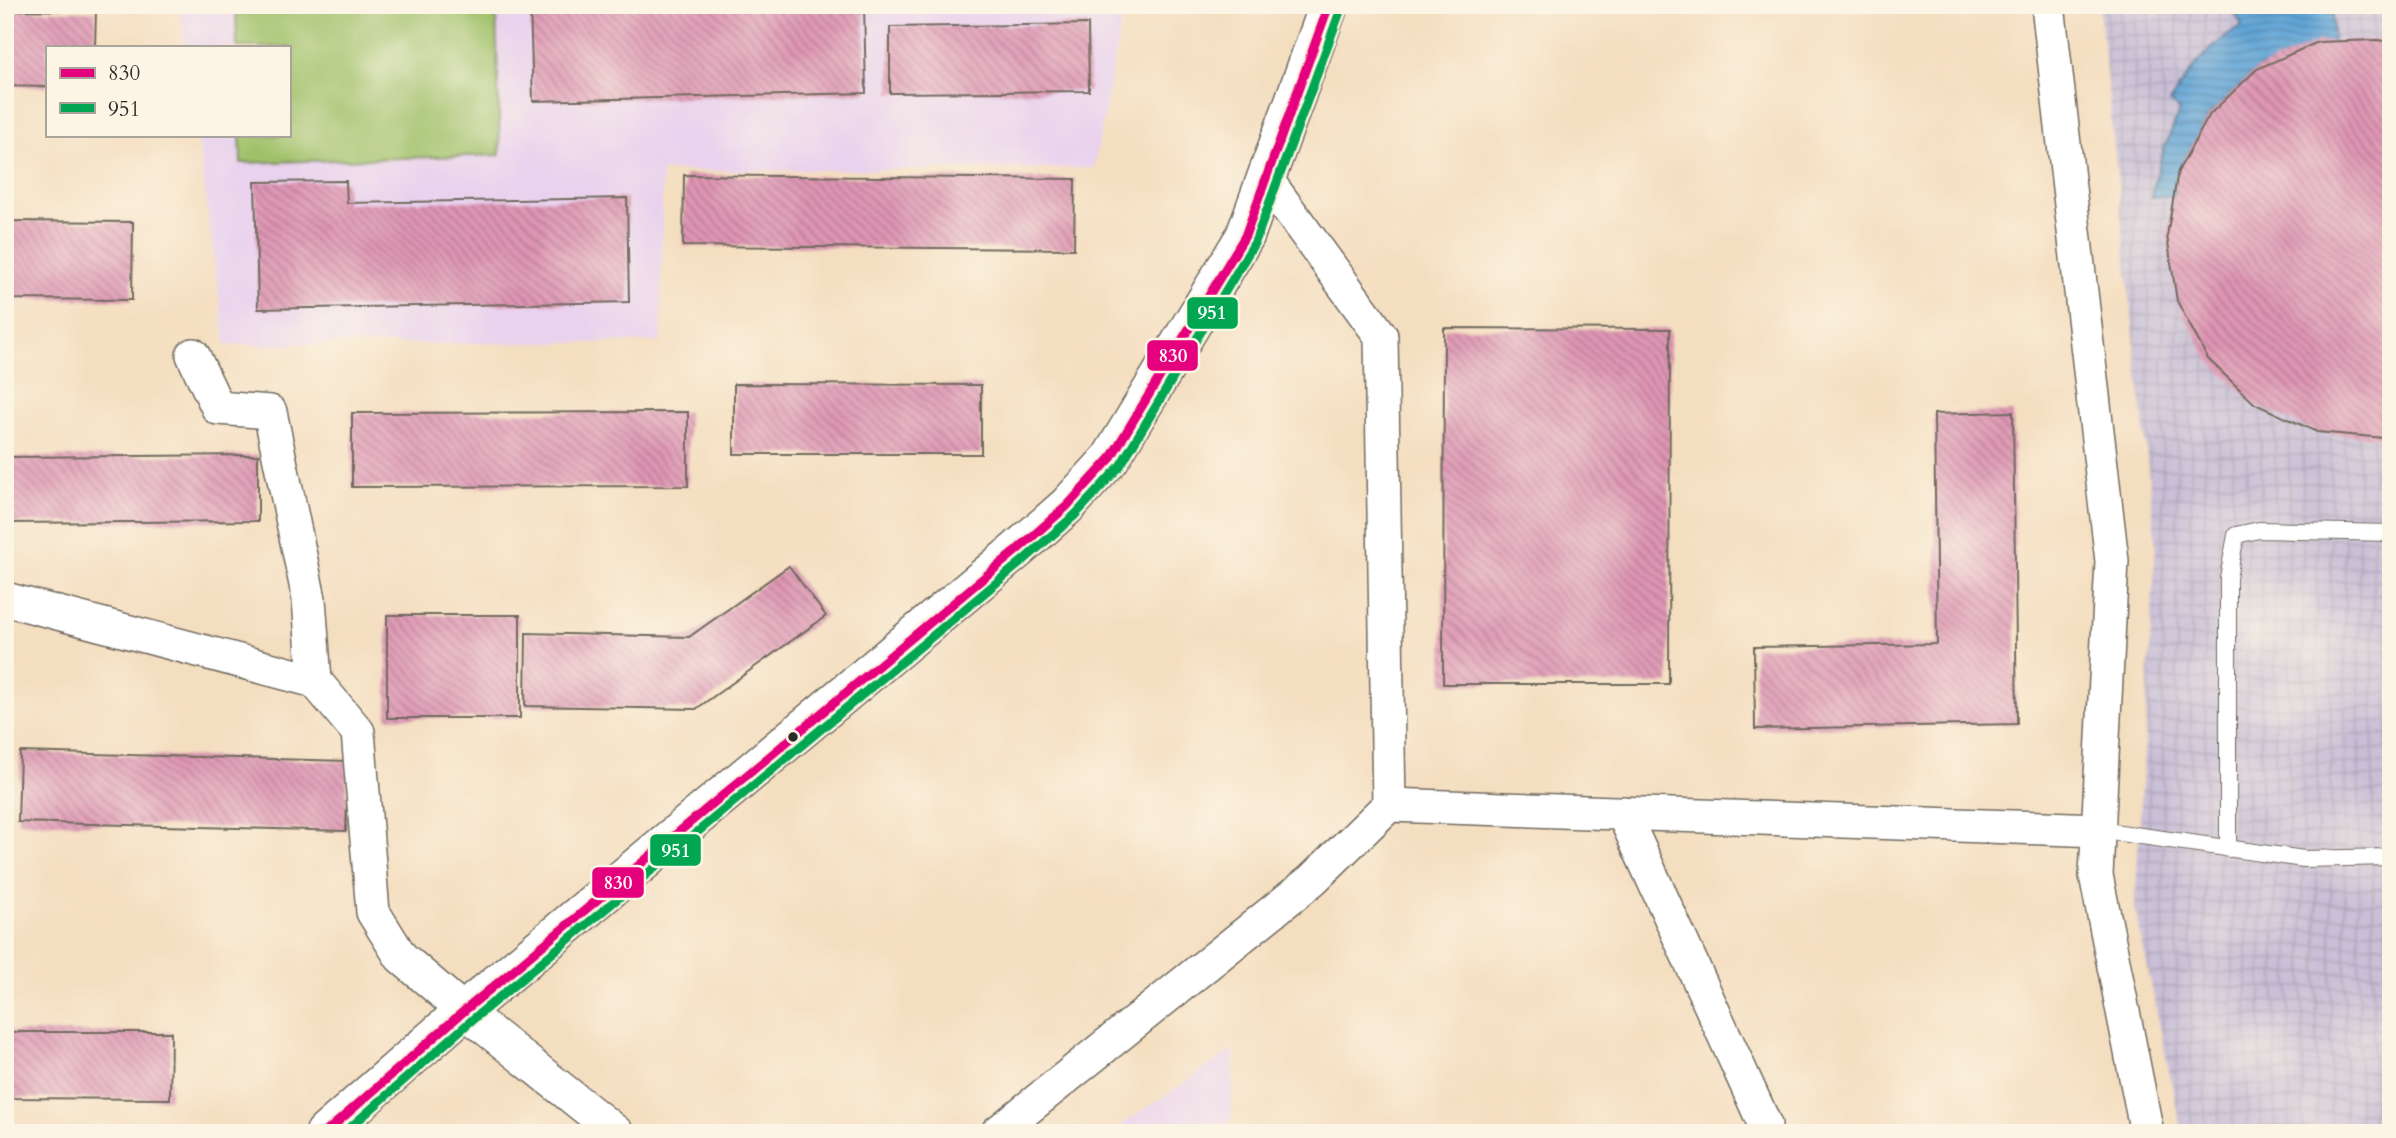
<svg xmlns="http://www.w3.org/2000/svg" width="2396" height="1138" viewBox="0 0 2396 1138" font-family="Cardo,serif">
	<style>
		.built { fill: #e9d2ee }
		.industrial { fill: url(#industrial-grid) }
		.pitch { fill: #a0c16a; stroke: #66764a; stroke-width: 2 }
		.water { fill: url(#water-rules); stroke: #466880; stroke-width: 2 }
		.building { fill: url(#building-back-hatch) }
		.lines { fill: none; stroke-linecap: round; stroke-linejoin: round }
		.lane-casing { stroke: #716a5f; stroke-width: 18 }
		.street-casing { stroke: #716a5f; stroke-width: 36 }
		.secondary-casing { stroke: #716a5f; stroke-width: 41 }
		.lane { stroke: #fff; stroke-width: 16 }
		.street { stroke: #fff; stroke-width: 33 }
		.secondary { stroke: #fff; stroke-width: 38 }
		.bus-1-casing { stroke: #fcf5e5; stroke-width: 14 }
		.bus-2-casing { stroke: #fcf5e5; stroke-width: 14 }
		.bus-1 { stroke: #e5007d; stroke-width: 9 }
		.bus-2 { stroke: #00a651; stroke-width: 9 }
		.bus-dot { fill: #2b2b2b; stroke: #fcf5e5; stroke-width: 2.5 }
		.line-badge { stroke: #fcf5e5; stroke-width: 2.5 }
		.badge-label { font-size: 19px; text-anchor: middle; font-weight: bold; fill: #fff }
	</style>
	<defs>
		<pattern id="industrial-grid" width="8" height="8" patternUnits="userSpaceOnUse" patternTransform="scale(1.75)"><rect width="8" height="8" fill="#c9bfd7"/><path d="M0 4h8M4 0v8" fill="none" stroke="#ada4b9"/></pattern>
		<pattern id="water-rules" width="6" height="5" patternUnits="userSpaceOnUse" patternTransform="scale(1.75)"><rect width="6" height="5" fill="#61a4d6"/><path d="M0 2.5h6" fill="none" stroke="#5086ae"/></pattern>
		<pattern id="building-back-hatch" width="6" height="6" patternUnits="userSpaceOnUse" patternTransform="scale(1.75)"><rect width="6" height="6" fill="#de95b3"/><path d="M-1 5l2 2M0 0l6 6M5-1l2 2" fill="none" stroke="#b47a92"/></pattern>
	</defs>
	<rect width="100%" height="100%" fill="#fcf5e5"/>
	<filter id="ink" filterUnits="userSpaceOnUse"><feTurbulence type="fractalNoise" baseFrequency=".0143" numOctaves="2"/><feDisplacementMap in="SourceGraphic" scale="14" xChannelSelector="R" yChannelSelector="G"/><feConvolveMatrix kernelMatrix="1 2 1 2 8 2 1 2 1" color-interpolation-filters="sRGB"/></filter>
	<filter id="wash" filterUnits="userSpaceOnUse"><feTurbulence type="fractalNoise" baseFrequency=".00686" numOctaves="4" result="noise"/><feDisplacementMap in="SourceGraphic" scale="28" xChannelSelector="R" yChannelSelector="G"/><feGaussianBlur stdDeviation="1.57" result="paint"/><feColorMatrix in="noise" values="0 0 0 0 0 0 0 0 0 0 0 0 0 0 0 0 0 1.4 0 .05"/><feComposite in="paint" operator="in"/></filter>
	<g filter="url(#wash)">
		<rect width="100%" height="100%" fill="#f4dec0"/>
		<g class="built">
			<polygon points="179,5 1124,5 1094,168 662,171 661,342 226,345 197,135 289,135 289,47 185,47"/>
			<polygon points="1234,1049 1230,1133 1110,1133"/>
		</g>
		<polygon class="industrial" points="2099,5 2391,5 2391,1133 2182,1133 2135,907 2156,543"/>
		<polygon class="pitch" points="236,5 496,5 500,155 241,163 240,135 289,135 289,47 237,47"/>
		<path class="water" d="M2246,5H2333V42L2257,69L2210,114L2178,171L2174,196L2151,197L2162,154L2180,110L2170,102C2191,68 2208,47 2242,26L2234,11Z"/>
		<g id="blocks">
			<g class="building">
				<polygon points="530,5 864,5 866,93 533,101"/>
				<polygon points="5,10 96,11 95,47 47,47 47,87 5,86"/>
				<polygon points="1088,24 1089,91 890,93 890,27"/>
				<polygon points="2377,40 2391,42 2391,437 2384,438 2317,432 2255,404 2208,359 2177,301 2167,236 2178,171 2210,114 2257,69 2318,42"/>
				<polygon points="684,175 1075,179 1074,249 683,246"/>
				<polygon points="346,181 347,203 627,198 629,302 258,309 255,182"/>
				<polygon points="5,221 133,222 132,300 5,299"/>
				<polygon points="1444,328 1670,329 1669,684 1443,684"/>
				<polygon points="734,384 981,385 981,454 734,454"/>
				<polygon points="688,412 688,486 352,487 352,413"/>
				<polygon points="2013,412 2017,724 1755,729 1754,647 1937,644 1934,414"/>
				<polygon points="258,455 258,521 5,523 5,457"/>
				<polygon points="789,566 826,616 696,709 525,706 526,633 689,637"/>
				<rect x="387" y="615" width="133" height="103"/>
				<polygon points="20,752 348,761 346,831 18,822"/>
				<polygon points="5,1032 171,1032 170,1099 5,1098"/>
			</g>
		</g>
	</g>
	<g filter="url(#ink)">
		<use href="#blocks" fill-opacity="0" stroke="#716a5f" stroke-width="2"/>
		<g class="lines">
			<defs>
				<g id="lane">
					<polyline points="2099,830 2304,859 2391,857"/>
					<polyline points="2228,849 2228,578 2236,535 2259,530 2391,533"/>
				</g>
				<g id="street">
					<polyline points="2048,5 2112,561 2096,875 2147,1133"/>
					<polyline points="1266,179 1381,336 1389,805"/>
					<polyline points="193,355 218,408 270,412 309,599 315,681"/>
					<polyline points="5,599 315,681 358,732 373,912 401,957 464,1011 617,1133"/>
					<polyline points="1623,813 1765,1125 1765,1133"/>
					<polyline points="997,1133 1312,880 1389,805 2099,830"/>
				</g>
				<polyline id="secondary" points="325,1133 464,1011 1017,550 1067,506 1110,459 1245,236 1329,5"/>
			</defs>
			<use href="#lane" class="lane-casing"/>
			<use href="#street" class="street-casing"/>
			<use href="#secondary" class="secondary-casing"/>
			<use href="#lane" class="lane"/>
			<use href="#street" class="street"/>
			<use href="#secondary" class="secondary"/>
			<defs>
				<polyline id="bus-1" points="325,1133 464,1011 1017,550 1067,506 1110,459 1245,236 1329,5"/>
				<polyline id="bus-2" points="344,1133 472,1020 1025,559 1075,515 1120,466 1255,242 1341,9"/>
			</defs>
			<use href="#bus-1" class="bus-1-casing"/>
			<use href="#bus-2" class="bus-2-casing"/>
			<use href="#bus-1" class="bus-1"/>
			<use href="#bus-2" class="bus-2"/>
		</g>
	</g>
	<circle class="bus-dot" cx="793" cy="737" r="6"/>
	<g class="line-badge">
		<rect x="1186" y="296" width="53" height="34" rx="7" fill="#00a651"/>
		<rect x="1146" y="339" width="53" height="33" rx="7" fill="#e5007d"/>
		<rect x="649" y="833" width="53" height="34" rx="7" fill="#00a651"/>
		<rect x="591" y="866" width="54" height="33" rx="7" fill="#e5007d"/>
	</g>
	<g class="badge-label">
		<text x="1212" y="319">951</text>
		<text x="1173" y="362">830</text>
		<text x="676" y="857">951</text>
		<text x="618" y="889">830</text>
	</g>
	<rect width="2396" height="1138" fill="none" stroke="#fcf5e5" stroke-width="28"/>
	<rect x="46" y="46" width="245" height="91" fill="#fcf5e5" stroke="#a8a49b" stroke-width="2"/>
	<rect x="60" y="68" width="35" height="10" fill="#e5007d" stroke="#a8a49b" stroke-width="2"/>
	<text x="108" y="80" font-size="21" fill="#2b2b2b">830</text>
	<rect x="60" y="103" width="35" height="10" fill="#00a651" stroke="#a8a49b" stroke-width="2"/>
	<text x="108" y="116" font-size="21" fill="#2b2b2b">951</text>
</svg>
